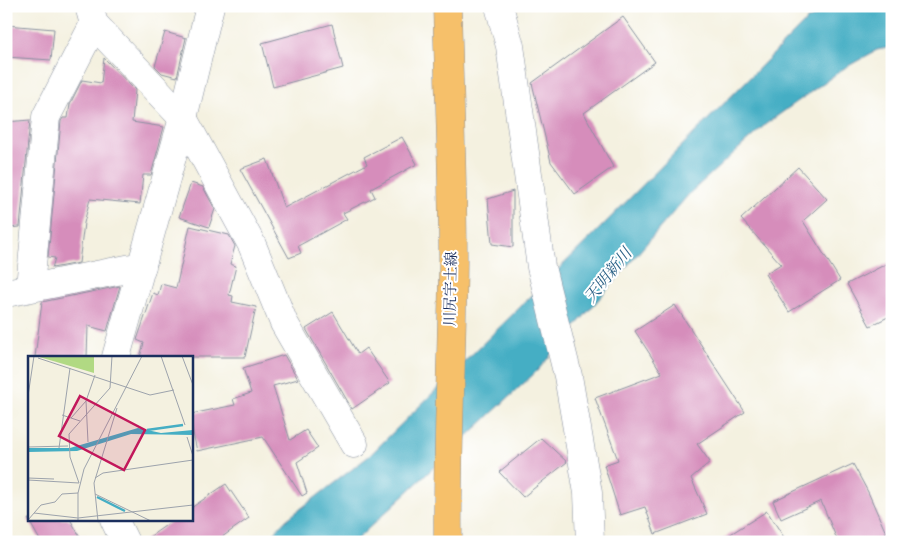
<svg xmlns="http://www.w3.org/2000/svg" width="898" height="548" viewBox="0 0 898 548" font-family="'IM FELL English','Noto Serif JP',serif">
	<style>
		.water { fill: #45aec4; stroke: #306e91 }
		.building { fill: #d68dbb }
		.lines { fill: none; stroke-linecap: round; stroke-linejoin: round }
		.minor-casing { stroke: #88909f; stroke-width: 29 }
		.major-casing { stroke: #88909f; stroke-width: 29 }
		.minor { stroke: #fff; stroke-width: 28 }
		.major { stroke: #f6c06b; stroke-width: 28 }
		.labels { text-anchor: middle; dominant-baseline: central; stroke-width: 4; stroke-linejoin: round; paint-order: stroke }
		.street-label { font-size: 15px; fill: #1b2f5e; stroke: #fff }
		.water-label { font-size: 16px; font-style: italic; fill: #2c6287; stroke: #fff }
		.inset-river { fill: none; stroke: #45aec4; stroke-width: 2.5 }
		.inset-road { fill: none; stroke: #9da3ac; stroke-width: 1 }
		.view { fill: #c2185b; fill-opacity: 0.15; stroke: #c2185b; stroke-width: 2.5 }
		.inset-edge { fill: none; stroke: #1b2f5e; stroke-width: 2.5 }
	</style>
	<rect width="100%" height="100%" fill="#fff"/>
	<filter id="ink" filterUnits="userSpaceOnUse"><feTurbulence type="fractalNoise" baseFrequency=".02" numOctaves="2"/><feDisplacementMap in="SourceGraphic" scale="10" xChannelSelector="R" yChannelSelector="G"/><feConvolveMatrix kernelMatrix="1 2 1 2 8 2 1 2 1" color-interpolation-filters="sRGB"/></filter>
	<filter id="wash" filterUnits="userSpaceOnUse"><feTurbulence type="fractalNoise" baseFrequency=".0096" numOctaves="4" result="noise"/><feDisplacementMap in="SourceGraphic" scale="20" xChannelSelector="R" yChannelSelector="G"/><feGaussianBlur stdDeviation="1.12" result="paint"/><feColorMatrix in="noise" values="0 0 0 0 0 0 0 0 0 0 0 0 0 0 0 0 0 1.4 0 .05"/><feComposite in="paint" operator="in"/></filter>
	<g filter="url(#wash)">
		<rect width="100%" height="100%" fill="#f4f1e0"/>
		<polygon class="water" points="835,6 892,6 892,47 877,50 843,69 766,124 690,193 537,371 354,542 266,542 286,520 369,456 593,235 807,20"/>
		<g id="blocks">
			<g class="building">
				<polygon points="623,17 655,62 584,113 613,167 575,194 551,162 532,83"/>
				<polygon points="332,24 343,68 273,87 262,43"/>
				<polygon points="6,25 54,29 51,60 6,57"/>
				<polygon points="165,32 186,38 177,77 162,73 155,66"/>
				<polygon points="104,58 135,90 132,122 164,127 151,175 143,175 140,204 90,199 84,223 79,263 52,268 55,258 48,257 61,121 63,118 68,118 70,104 82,80 101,83"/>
				<polygon points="30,120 20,227 6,228 6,122"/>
				<polygon points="402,137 417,164 371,189 375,197 343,213 347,219 298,246 301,253 289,258 240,169 267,159 284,208 367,164 364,157"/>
				<polygon points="798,167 827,199 803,221 840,280 789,312 765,274 781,264 741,219"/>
				<polygon points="191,183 203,187 215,209 209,227 179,217"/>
				<polygon points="513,191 513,247 492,244 488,199"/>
				<polygon points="190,226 229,235 235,246 230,264 236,266 229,295 233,296 232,302 256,307 245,357 140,357 144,343 137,340 153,293 158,295 161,284 176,288"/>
				<polygon points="892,261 892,315 870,326 847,284"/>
				<polygon points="120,286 107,331 88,326 87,357 35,357 42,302"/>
				<polygon points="675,305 745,412 697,444 710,462 691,478 707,514 655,534 645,507 620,515 604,465 618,460 595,398 662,373 635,331"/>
				<polygon points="333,312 358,354 366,348 390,383 352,409 306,329"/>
				<polygon points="284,355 298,379 273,386 290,440 306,430 318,448 297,462 307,493 302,496 263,437 197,451 191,424 191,414 235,405 233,399 251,393 243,368"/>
				<polygon points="541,438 567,462 523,497 499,472"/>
				<polygon points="853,464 868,492 890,542 838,542 821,501 781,519 773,501"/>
				<polygon points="226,484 249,518 215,542 142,542 175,519 191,519 191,508"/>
				<polygon points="767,511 787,542 718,542"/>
				<polygon points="28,519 70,519 83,542 41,542"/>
			</g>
		</g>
	</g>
	<g filter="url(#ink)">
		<use href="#blocks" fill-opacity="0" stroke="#88909f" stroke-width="1"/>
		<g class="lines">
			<defs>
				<g id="minor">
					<polyline points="89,6 94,24 183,118 252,245 284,323 354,444"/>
					<polyline points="499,6 510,46 541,267 568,376 588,493 590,542"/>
					<polyline points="30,287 46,117 94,24"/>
					<polyline points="6,293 142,266"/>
					<polyline points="116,357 183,118 210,6"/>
					<polyline points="114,519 125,542"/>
				</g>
				<path id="major" d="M447,6C449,91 453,176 453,261C452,354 447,448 448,542"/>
			</defs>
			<use href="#minor" class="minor-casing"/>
			<use href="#major" class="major-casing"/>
			<use href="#minor" class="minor"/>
			<use href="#major" class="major"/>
		</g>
	</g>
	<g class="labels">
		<g class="street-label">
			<text transform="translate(451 289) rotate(-89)">川尻宇土線</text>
		</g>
		<g class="water-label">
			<text transform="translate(609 276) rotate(-51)">天明新川</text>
		</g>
	</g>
	<g transform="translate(28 356)">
		<rect width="165" height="165" fill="#f4f1e0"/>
		<path d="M8,0H66V17Z" fill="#b1d983"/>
		<path d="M110,72L133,77L165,74V79L103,78L49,95L0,96V92H42Z" fill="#45aec4"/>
		<path class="inset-river" d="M119,74L155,69M69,141L97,155"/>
		<path class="inset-road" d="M133,0L157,69M154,0L165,29M10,2L122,39L146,34M0,40L6,0M34,59L52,65M43,62L58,45M159,81L165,100M60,86L58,45L67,19M0,91L40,90M31,92L42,12M0,122L26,123M67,122L75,117L165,104M0,124L51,127M51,127L42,101L41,78L82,32L84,0M67,138L123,165M6,157L50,162L165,149M0,164L13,149L27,146L34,138L50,137M50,165V137L56,113L114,0M70,165L66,127L89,52"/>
		<path class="view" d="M52,40L117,74L96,114L31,80Z"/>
		<rect width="165" height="165" class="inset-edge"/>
	</g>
	<rect width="898" height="548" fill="none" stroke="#fff" stroke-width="25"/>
</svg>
